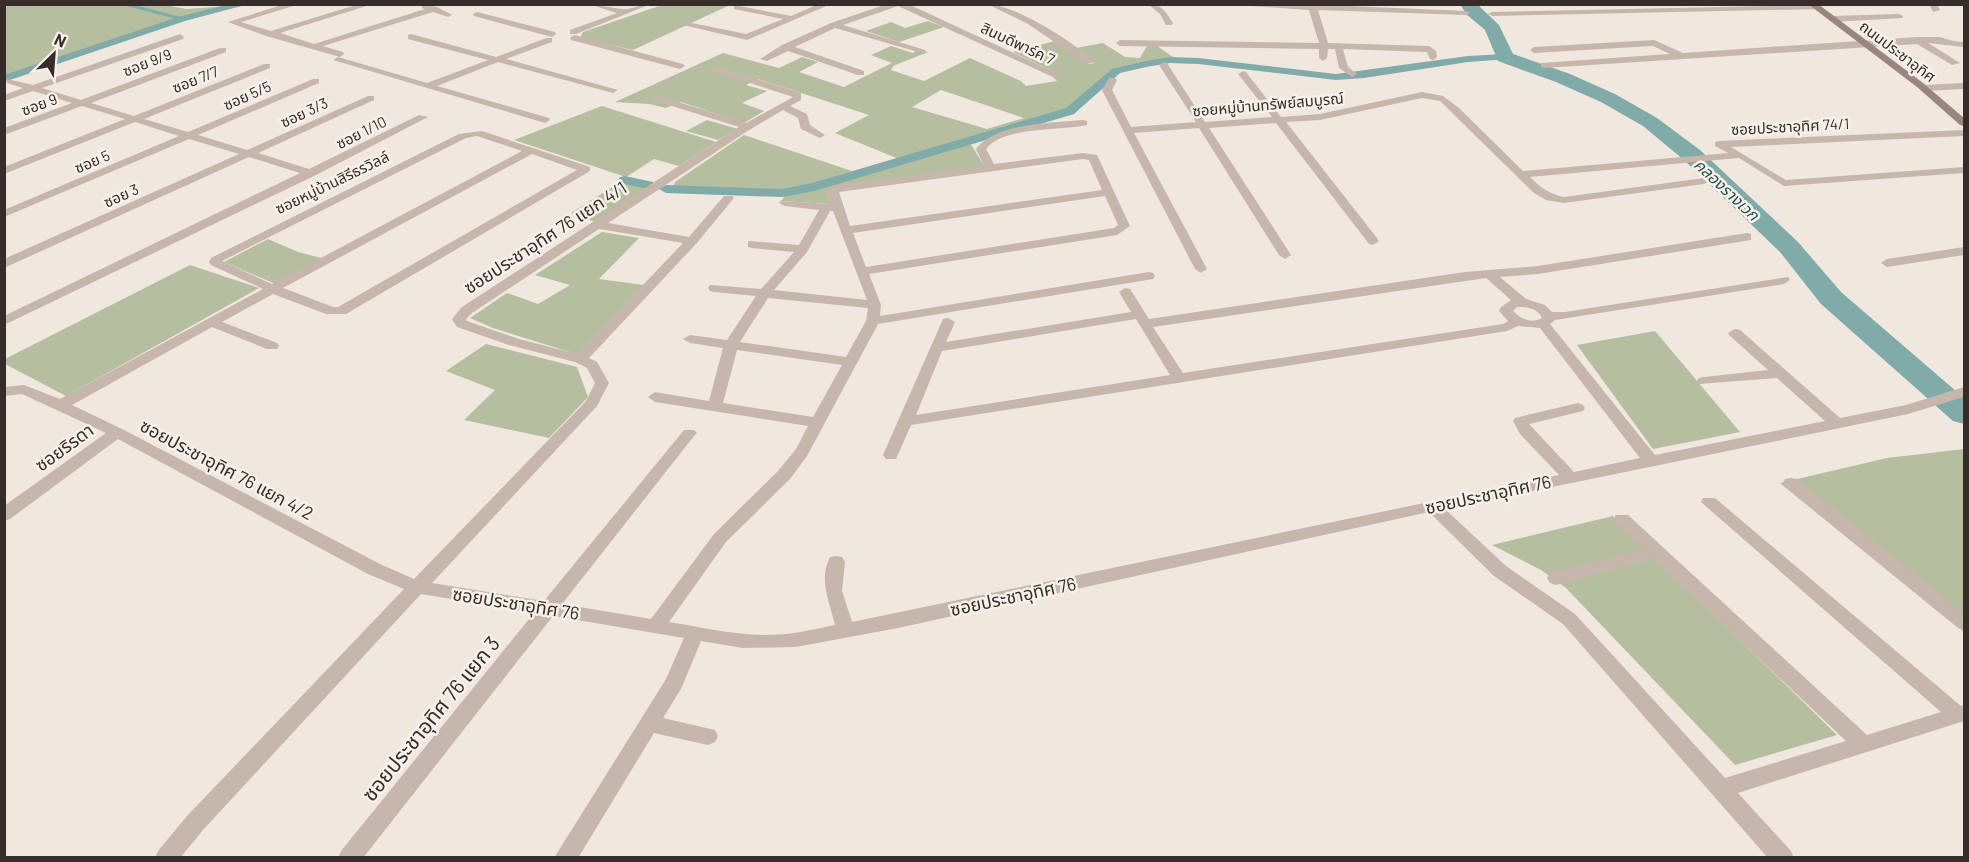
<svg xmlns="http://www.w3.org/2000/svg" width="1969" height="862" viewBox="0 0 1969 862" font-family="Barlow,'Noto Sans Thai',sans-serif">
	<style>
		.green { fill: #b6bea0; fill-rule: evenodd }
		.lines { fill: none; stroke-linecap: round; stroke-linejoin: round }
		.stream { stroke: #80aba9; stroke-width: 3 }
		.canal { fill: #80aba9; fill-rule: evenodd }
		.river { fill: #80aba9; fill-rule: evenodd }
		.minor { fill: #c7b6ac; fill-rule: evenodd }
		.secondary { fill: #9b867d; fill-rule: evenodd }
		.labels { text-anchor: middle; dominant-baseline: central; stroke-width: 5; stroke-linejoin: round; paint-order: stroke }
		.far-street-label { font-size: 15px; fill: #362d2a; stroke: #f8f1eb }
		.far-water-label { font-size: 16px; font-style: italic; fill: #235453; stroke: #f8f1eb }
		.street-label { font-size: 18px; fill: #362d2a; stroke: #f8f1eb }
		.near-street-label { font-size: 21px; fill: #362d2a; stroke: #f8f1eb }
	</style>
	<rect width="100%" height="100%" fill="#f0e7df"/>
	<g class="green">
		<polygon points="160,4 186,9 246,5 178,22 173,20 5,78 5,5"/>
		<polygon points="662,5 730,5 633,50 580,38 583,32"/>
		<polygon points="928,21 944,27 899,42 866,31 891,22 905,28"/>
		<path d="M1055,41L1089,64L1095,63L1076,48L1103,43L1125,57L1140,58L1147,46H1157L1176,59L1114,70L1070,109L899,159L835,133L869,115L758,79L746,85L767,91L742,103L764,111L744,123L681,102L666,108L649,104L615,102L723,53L779,68L802,57L818,62L799,72L844,87L892,63L871,55L891,46L913,53L920,49L928,52L893,66L891,70L924,81L970,58L1021,81L1026,86L1057,81L1050,74L1054,72L1013,52ZM941,90L1024,118L987,129L912,107Z"/>
		<polygon points="602,106 716,142 679,166 654,159 626,177 514,140"/>
		<polygon points="707,120 738,129 718,140 686,131"/>
		<polygon points="744,135 852,171 796,189 780,191 673,187 675,182"/>
		<polygon points="970,143 985,167 843,185 830,204 781,201 785,196"/>
		<polygon points="622,181 649,188 598,223 571,213"/>
		<polygon points="602,232 639,238 599,279 644,285 585,350 576,354 493,328 470,318 507,293 538,304 570,285 535,275"/>
		<polygon points="268,239 298,252 325,259 278,285 224,262"/>
		<polygon points="190,265 259,288 66,396 5,364 5,359"/>
		<polygon points="1655,331 1740,432 1653,449 1577,345"/>
		<polygon points="486,344 577,367 588,397 549,438 464,420 495,390 446,371"/>
		<polygon points="1964,449 1964,632 1780,483 1887,458"/>
		<polygon points="1613,516 1837,735 1735,765 1566,588 1541,570 1492,545"/>
	</g>
	<g class="lines">
		<polyline class="stream" points="125,4 182,19"/>
		<g class="canal">
			<polygon points="229,4 248,4 185,21 4,82 4,75 178,17"/>
			<polygon points="1505,54 1510,57 1509,59 1468,62 1364,78 1336,80 1198,64 1170,63 1146,67 1120,73 1074,114 814,191 782,197 666,193 659,189 666,185 782,189 812,183 1066,108 1112,69 1146,61 1170,57 1198,58 1336,74 1468,56"/>
			<polygon points="625,176 653,182 655,185 648,189 620,183 618,180 620,177"/>
		</g>
		<polygon class="river" points="1460,4 1477,4 1499,25 1513,54 1570,74 1615,94 1657,118 1700,150 1798,242 1841,292 1964,398 1964,424 1953,421 1821,304 1780,252 1684,160 1643,126 1601,102 1556,82 1498,61 1485,30 1466,14"/>
		<g class="minor">
			<polygon points="285,4 300,4 241,22 271,31 359,4 373,4 280,33 314,44 425,9 422,8 422,4 437,7 452,15 448,17 433,12 323,46 343,52 344,54 340,57 266,36 228,22"/>
			<path d="M588,4C600,4 610,8 622,9C631,10 641,4 651,4L576,34H570V30L617,13Z"/>
			<polygon points="819,4 831,4 747,40 683,25 687,22 746,34 783,19 734,9 734,5 791,16"/>
			<polygon points="887,4 908,4 1063,76 1055,78 898,6 843,25 925,50 925,54 835,28 795,47 864,71 864,75 858,75 788,51 767,61 760,59 782,45 831,23"/>
			<path d="M987,4C1014,4 1075,43 1095,62L1087,64L1028,24Z"/>
			<path d="M1148,4C1162,4 1166,12 1173,23L1172,25H1166L1160,14Z"/>
			<polygon points="1220,4 1303,4 1466,11 1470,13 1466,15 1318,10 1328,43 1429,46 1436,51 1437,57 1433,60 1430,59 1427,52 1343,49 1348,67 1357,74 1352,77 1339,68 1335,49 1328,49 1327,58 1323,61 1319,58 1319,49 1120,46 1116,43 1120,40 1319,43 1309,10"/>
			<polygon points="1929,4 1937,4 1940,10 1933,12"/>
			<polygon points="1816,5 1820,7 1819,9 1492,16 1488,14 1492,12"/>
			<polygon points="477,12 555,32 556,34 552,37 474,16 473,14"/>
			<polygon points="1899,14 1903,16 1902,18 1832,22 1828,19 1832,16"/>
			<polygon points="180,34 184,37 183,39 42,88 81,100 220,48 226,48 226,52 91,103 134,116 264,64 270,64 270,68 144,119 188,132 313,79 319,79 319,83 198,135 247,150 368,96 374,96 374,100 258,153 309,169 419,115 428,117 316,175 4,325 4,316 300,173 249,157 4,268 4,259 239,154 189,139 4,217 4,210 179,136 135,122 4,174 4,167 125,119 82,106 4,135 4,128 72,103 33,91 4,101 4,95 23,88 7,83 7,79 33,85"/>
			<polygon points="411,34 496,57 546,38 552,38 552,42 506,59 618,90 613,93 498,62 437,86 549,118 550,120 545,123 333,60 338,57 427,83 488,60 408,39 408,35"/>
			<polygon points="574,35 683,64 685,66 680,69 571,40 570,38"/>
			<polygon points="1917,37 1940,37 1953,41 1964,42 1964,47 1928,43 1960,63 1952,65 1917,44 1544,68 1541,67 1541,63 1670,54 1653,46 1534,53 1530,50 1534,47 1654,40 1683,53"/>
			<path d="M1164,62L1167,63L1205,122L1272,117L1238,74L1243,71L1246,72L1281,117L1320,114L1422,92L1443,96L1459,108L1523,171L1728,153L1715,146V142L1719,141L1964,130V136L1731,147L1786,180L1964,167V173L1784,186L1739,158L1530,177C1540,187 1549,194 1564,197L1704,178L1709,181L1704,184L1564,203L1546,200L1534,193L1440,101L1422,98L1320,120L1286,122L1377,238L1379,241L1373,245L1369,244L1276,123L1209,128L1291,255L1285,259L1279,255L1199,128L1134,133L1207,269L1201,273L1195,269L1102,90L1109,78H1115L1117,80L1112,90L1131,127L1196,122L1159,65Z"/>
			<path d="M716,66L801,93V100L790,106L807,114L810,125L825,135L820,138L801,129L798,118L783,110L746,132L608,223L689,237L724,196H732L734,198L696,244L589,358L597,362L609,383L597,406L432,583L544,601L684,430H694L697,433L694,436L562,604L651,619L714,534L778,471L796,449L808,426L655,402L648,397L655,392L709,401L723,348L690,343L683,339L690,335L727,340L756,296L714,292L710,291L708,288L710,285L761,289L794,252L752,248L748,247V241L799,245L819,210L785,206L779,203L781,201L830,204L827,191L832,186L984,166L976,149C995,123 1053,123 1083,120L1087,121V125C1061,131 1003,126 986,149L994,164L1083,153L1097,155L1130,226L1117,235L869,274L881,305L880,316L1149,272L1153,273L1155,276L1153,279L878,324L807,456L790,479L726,542L669,622C701,627 733,635 766,635C789,635 812,630 835,625C830,603 818,580 830,557L836,556L842,557L845,562L842,591L852,622L1559,475L1520,434L1513,421L1515,418L1578,403L1583,405L1585,408L1583,411L1529,424L1574,472L1640,458L1540,328L1518,326L1507,331L911,425L896,459H886L883,455L943,319L948,318L955,322L946,342L1131,312L1119,292L1125,288L1130,289L1149,319L1465,272L1538,266L1747,233L1751,234V240L1538,274L1500,277L1526,299L1545,305L1552,312H1565L1788,277L1790,280L1784,284L1555,320L1550,324L1655,455L1825,421L1777,378L1699,384L1697,381L1699,378L1704,377L1768,370L1730,336L1728,333L1735,329L1740,330L1840,418L1906,405L1964,387V397L1908,414L1445,509L1506,566L1575,614L1725,778L1846,741L1654,559L1556,585L1550,583L1547,578L1550,573L1644,549L1616,523L1614,519L1616,515H1628L1867,735L1941,712L1701,502L1703,498H1715L1961,706L1964,705V721L1738,793L1791,851L1794,858H1768L1563,624L1494,576L1429,512L898,628L796,647L743,648L701,641L681,689L663,718L715,730L718,736L715,742L708,745L654,733L578,858H554L666,679L684,638L553,616L363,858H338L341,851L534,613L421,594L203,830L180,858H155L158,851L187,816L404,589L368,574L118,439L10,519L4,521V506L106,433L22,394L4,396V387L24,385L60,399L263,289L211,265L209,262L211,258L459,134L482,131L590,167V171L346,314H326L273,294L222,322L277,343L279,346L277,349H267L212,327L72,405L122,429L380,564L414,579L586,401L595,383L587,368L575,362L509,345L457,327L452,319L462,307L739,127L653,100V96H659L746,123L793,97L713,71L711,69ZM477,136L522,151L272,284L222,261L466,138ZM532,154L577,170L338,307H333L283,288ZM1083,159L1089,160L1102,190L850,226L839,192ZM1105,196L1118,225L1114,228L866,267L853,233ZM830,211H833L867,300L774,290L807,252ZM599,229L683,243L577,354L519,339L467,321L466,319L472,313ZM1486,278L1511,300L1501,307L1499,311L1508,321L1503,324L1183,373L1153,327ZM768,298L868,308L866,321L846,357L740,342ZM1517,307C1527,307 1538,308 1542,318C1531,324 1521,319 1513,311ZM1136,319L1170,375L916,415L942,351ZM737,350L842,365L813,417L723,403Z"/>
			<polygon points="1964,83 1964,89 1924,91 1919,88 1924,85"/>
			<polygon points="1964,247 1964,255 1887,267 1881,263 1887,259"/>
			<polygon points="1791,478 1797,479 1964,613 1964,630 1958,628 1785,487 1783,483 1785,479"/>
		</g>
		<polygon class="secondary" points="1808,4 1818,4 1923,83 1964,118 1964,126 1960,125 1917,87"/>
	</g>
	<g class="labels">
		<g class="far-street-label">
			<text transform="translate(1018 43) rotate(25)">สินบดีพาร์ค 7</text>
			<text transform="translate(1898 51) rotate(37)">ถนนประชาอุทิศ</text>
			<text transform="translate(147 62) rotate(-21)">ซอย 9/9</text>
			<text transform="translate(195 79) rotate(-22)">ซอย 7/7</text>
			<text transform="translate(247 95) rotate(-24)">ซอย 5/5</text>
			<text transform="translate(39 104) rotate(-20)">ซอย 9</text>
			<text transform="translate(1268 104) rotate(-5)">ซอยหมู่บ้านทรัพย์สมบูรณ์</text>
			<text transform="translate(304 112) rotate(-25)">ซอย 3/3</text>
			<text transform="translate(1790 126) rotate(-3)">ซอยประชาอุทิศ 74/1</text>
			<text transform="translate(361 132) rotate(-27)">ซอย 1/10</text>
			<text transform="translate(92 161) rotate(-23)">ซอย 5</text>
			<text transform="translate(332 182) rotate(-26)">ซอยหมู่บ้านสิรีธรวิลล์</text>
			<text transform="translate(121 195) rotate(-24)">ซอย 3</text>
		</g>
		<g class="far-water-label">
			<text transform="translate(1727 189) rotate(43)">คลองรางเวก</text>
		</g>
		<g class="street-label">
			<text transform="translate(545 237) rotate(-33)">ซอยประชาอุทิศ 76 แยก 4/1</text>
			<text transform="translate(64 447) rotate(-36)">ซอยริรดา</text>
			<text transform="translate(227 469) rotate(28)">ซอยประชาอุทิศ 76 แยก 4/2</text>
			<text transform="translate(1488 494) rotate(-12)">ซอยประชาอุทิศ 76</text>
			<text transform="translate(1013 596) rotate(-12)">ซอยประชาอุทิศ 76</text>
			<text transform="translate(516 603) rotate(9)">ซอยประชาอุทิศ 76</text>
		</g>
		<g class="near-street-label">
			<text transform="translate(430 718) rotate(-51)">ซอยประชาอุทิศ 76 แยก 3</text>
		</g>
	</g>
	<rect width="1969" height="862" fill="none" stroke="#362d2a" stroke-width="12"/>
	<g transform="translate(54 54) rotate(25)" stroke="#f8f1eb" stroke-width="4.5" paint-order="stroke">
	<path d="M0-4.5L10 22L0 15L-10 22Z" fill="#362d2a"/>
	<text y="-9" font-size="16" font-weight="bold" text-anchor="middle" fill="#362d2a">N</text>
	</g>
</svg>
